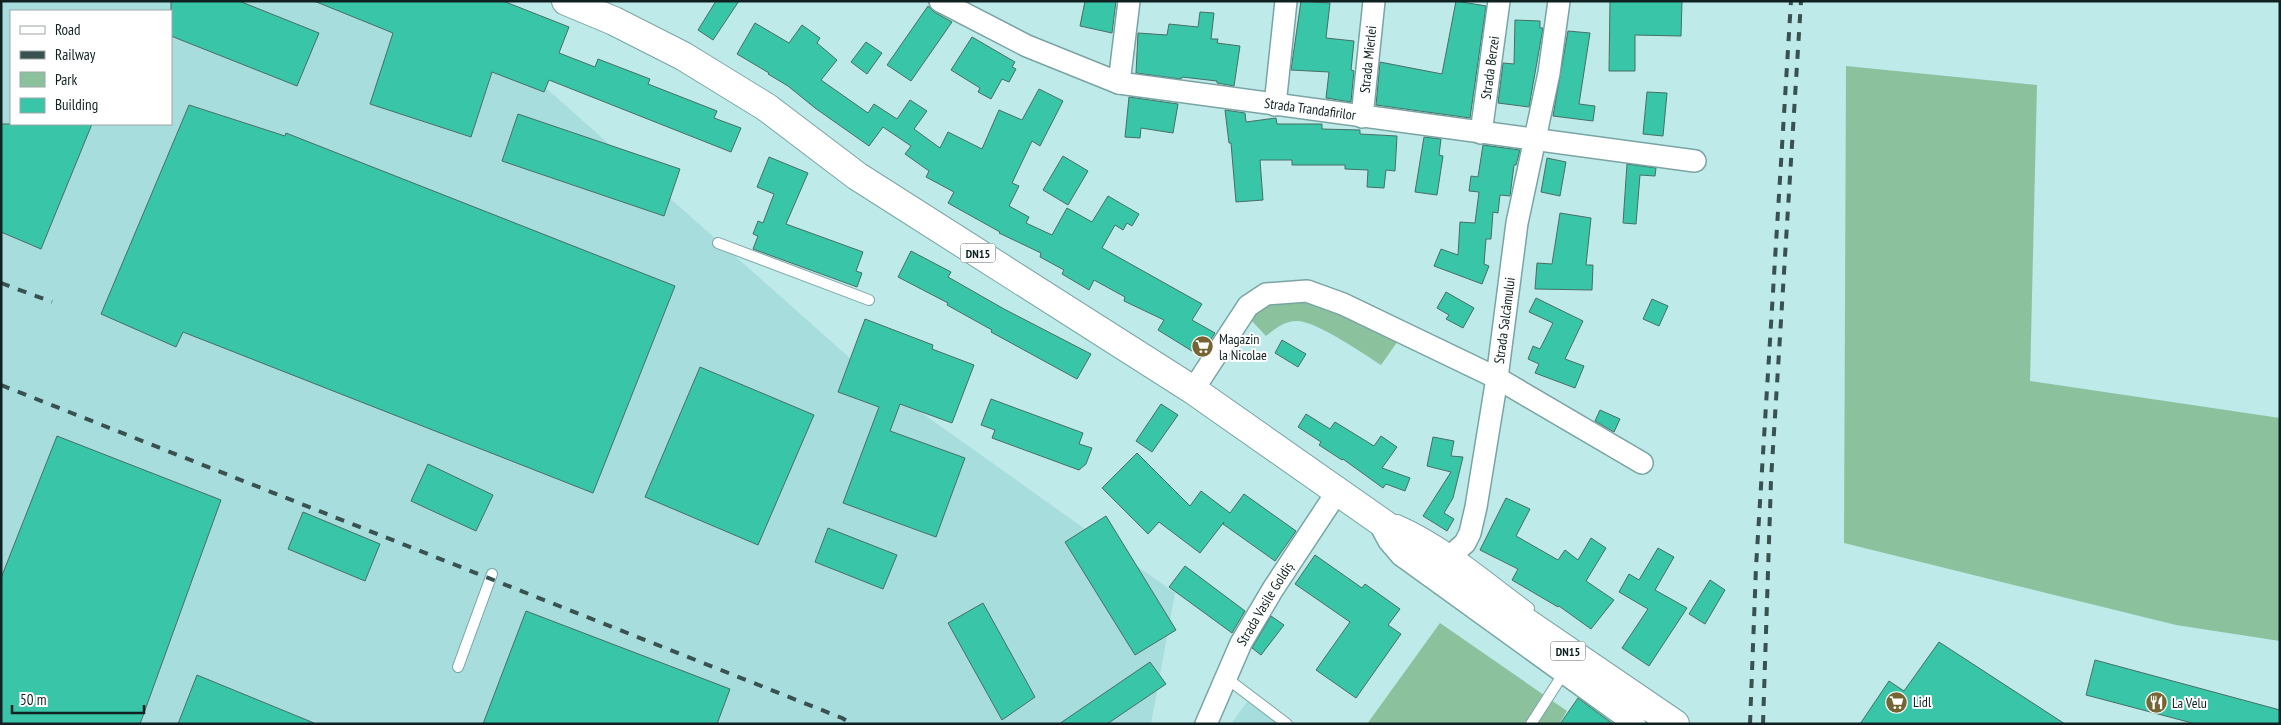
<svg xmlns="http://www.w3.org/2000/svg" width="2281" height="725" viewBox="0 0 2281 725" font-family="'PT Sans Narrow',sans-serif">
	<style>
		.built { fill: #a8dddd; fill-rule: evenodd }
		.green { fill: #8bc29d }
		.building { fill: #38c5a8; stroke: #496e64 }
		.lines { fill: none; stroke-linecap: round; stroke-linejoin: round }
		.service-casing { stroke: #7aa4a4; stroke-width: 12 }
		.minor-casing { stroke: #7aa4a4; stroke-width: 24 }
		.primary-casing { stroke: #7aa4a4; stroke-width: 30 }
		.service { stroke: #fff; stroke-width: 10 }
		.minor { stroke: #fff; stroke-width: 21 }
		.primary { stroke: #fff; stroke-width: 28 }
		.rail { stroke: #3a5151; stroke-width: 4; stroke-dasharray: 9 9; stroke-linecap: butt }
		.labels { text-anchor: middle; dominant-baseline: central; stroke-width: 4; stroke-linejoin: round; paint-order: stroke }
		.shield { fill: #fff; stroke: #586464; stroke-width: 1 }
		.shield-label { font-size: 12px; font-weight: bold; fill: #102121 }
		.street-label { font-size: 14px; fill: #102121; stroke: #fff }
		.poi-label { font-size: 14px; fill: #102121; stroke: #fff; text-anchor: start }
	</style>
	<rect width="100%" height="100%" fill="#beeaea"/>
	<g class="built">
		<path d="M1,1H448L870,376L1175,593L1151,724H1ZM11,11H171V124H11Z"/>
		<polygon points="1252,695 1292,724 1231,724"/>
	</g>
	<g class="green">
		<polygon points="1846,66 2037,85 2030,381 2280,418 2280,641 2176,625 1844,543"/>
		<path d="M1300,298L1400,338L1381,365C1364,354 1316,321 1297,321C1284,321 1276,328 1266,336L1248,317L1272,299Z"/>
		<polygon points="1440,623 1567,711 1559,724 1367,724"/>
	</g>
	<g class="building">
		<polygon points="171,1 239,1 319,33 297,86 171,36"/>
		<polygon points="314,1 503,1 569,27 559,53 595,67 598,59 650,79 648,84 717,111 714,118 741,128 731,152 549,80 544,92 492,72 471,137 370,104 393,33"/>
		<polygon points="716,1 739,1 713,40 698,30"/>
		<polygon points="1085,1 1116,1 1112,33 1080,26"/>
		<polygon points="1301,1 1330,3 1326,38 1354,41 1351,70 1354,71 1351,102 1326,98 1329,72 1291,70"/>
		<polygon points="1456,1 1486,6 1470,118 1376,105 1380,62 1442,74"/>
		<polygon points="1610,1 1682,1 1681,36 1635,35 1635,71 1609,71"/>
		<polygon points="928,6 934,12 952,22 911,81 887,65"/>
		<polygon points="1200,12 1214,13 1211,39 1218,39 1217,43 1240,46 1234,86 1217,83 1217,81 1182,77 1181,79 1136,73 1138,33 1167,35 1169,24 1198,27"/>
		<polygon points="1515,20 1540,21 1540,28 1543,28 1529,107 1498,103 1503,63 1514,64"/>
		<polygon points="755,23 789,43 802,25 820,38 817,43 837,60 821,80 868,113 874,104 897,119 910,100 927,111 914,129 940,148 948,132 982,149 999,110 1022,120 1039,89 1063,101 1040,146 1032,141 1012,183 1019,186 1009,206 1029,217 1026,223 1052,235 1067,208 1092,222 1108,196 1139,214 1132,226 1127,223 1123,230 1115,225 1102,248 1202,304 1192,320 1215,333 1200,356 1158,330 1164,320 1124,301 1125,297 1094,280 1089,290 1062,274 1064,270 1040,257 1041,253 999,233 1000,232 948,203 954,192 926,177 929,171 905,154 911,146 883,127 869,146 815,108 788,86 768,74 769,73 737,54"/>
		<polygon points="1568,31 1590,33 1579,104 1595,106 1593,121 1553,116"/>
		<polygon points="972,37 1015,62 1012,67 1016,69 1009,82 1002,79 991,99 978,92 980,88 951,70"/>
		<polygon points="866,42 882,53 867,74 851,62"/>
		<polygon points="1647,92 1667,93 1663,136 1643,134"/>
		<polygon points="1129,97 1178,104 1173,133 1141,128 1140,138 1125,137"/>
		<polygon points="189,105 285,136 286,133 675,286 593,493 183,332 176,347 101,314"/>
		<polygon points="1225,110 1245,113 1246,122 1276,118 1277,124 1322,124 1322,129 1360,130 1360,134 1397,136 1395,171 1386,170 1384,188 1367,187 1368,170 1345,169 1345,165 1292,165 1292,160 1260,160 1263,200 1236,202 1231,143 1229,143"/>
		<polygon points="518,114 680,169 664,216 502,161"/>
		<polygon points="1,124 92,124 41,249 1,232"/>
		<polygon points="1424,137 1441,139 1439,155 1443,156 1437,195 1415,192"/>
		<polygon points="1483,145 1520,150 1516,165 1514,165 1510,196 1500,195 1498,213 1493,212 1491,239 1486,239 1484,264 1489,266 1482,284 1434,266 1441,249 1458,255 1460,222 1475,223 1479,192 1469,191 1471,176 1478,177"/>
		<polygon points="1063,156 1088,171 1068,205 1043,190"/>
		<polygon points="769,157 808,173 786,224 863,252 856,271 862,273 857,287 753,249 758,236 753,234 758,221 763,223 774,194 757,187"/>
		<polygon points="1547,158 1566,162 1560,196 1541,192"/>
		<polygon points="1627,164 1656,168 1655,176 1640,175 1636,224 1623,223"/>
		<polygon points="1560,213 1591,218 1586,265 1593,265 1592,290 1535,289 1537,263 1552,264"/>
		<polygon points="911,251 951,272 948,277 1004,309 1091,354 1077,379 991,332 992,330 947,305 948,303 898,277"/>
		<polygon points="1446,292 1474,308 1463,328 1446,319 1449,315 1437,308"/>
		<polygon points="1536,298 1583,321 1565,359 1584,366 1575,388 1535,373 1539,364 1528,359 1533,346 1540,349 1553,323 1529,312"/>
		<polygon points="1652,299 1668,306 1659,326 1643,319"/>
		<polygon points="865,319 933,345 932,349 974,365 952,423 900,404 890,431 965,458 936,537 843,503 879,407 838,392"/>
		<polygon points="1282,340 1306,354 1298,367 1275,353"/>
		<polygon points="700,367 814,415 758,545 645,497"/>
		<polygon points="991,399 1083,433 1079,444 1092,448 1086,464 1079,470 992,438 995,430 981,425"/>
		<polygon points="1161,404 1178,415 1152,452 1136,441"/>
		<polygon points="1600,410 1620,419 1614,432 1595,421"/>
		<polygon points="1306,414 1330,429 1335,422 1374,446 1381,436 1397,447 1382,468 1410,478 1405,491 1386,484 1383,488 1343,459 1342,460 1319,445 1321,442 1298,427"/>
		<polygon points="57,436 221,500 140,724 1,724 1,578"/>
		<polygon points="1433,437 1454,441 1451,456 1463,457 1453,498 1444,513 1454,519 1447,531 1423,516 1451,472 1427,466"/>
		<polygon points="1137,453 1190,506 1201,491 1230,513 1244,494 1296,531 1275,561 1223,524 1224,522 1200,553 1159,522 1148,534 1102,488"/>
		<polygon points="428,464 493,495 476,531 411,501"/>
		<polygon points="1506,498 1530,509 1516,536 1558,560 1565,550 1578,560 1591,538 1606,548 1586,581 1614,600 1591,629 1559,606 1558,607 1512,580 1518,569 1480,550"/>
		<polygon points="303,512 380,544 365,581 288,549"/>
		<polygon points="1106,516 1176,630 1135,655 1065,542"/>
		<polygon points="828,528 897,555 883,589 815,562"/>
		<polygon points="1658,548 1674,557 1655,590 1687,608 1649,666 1622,648 1648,609 1619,592 1629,574 1639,580"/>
		<polygon points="1315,555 1362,588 1365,584 1400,609 1388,625 1401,634 1356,698 1316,670 1350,622 1295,584"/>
		<polygon points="1185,566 1245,611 1232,633 1169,587"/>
		<polygon points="1710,580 1725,590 1705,624 1689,614"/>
		<polygon points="983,603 1035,697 1002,720 948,623"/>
		<polygon points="526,611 730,689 717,724 483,724"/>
		<polygon points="1271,616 1284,625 1261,655 1252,648"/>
		<polygon points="1939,642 2065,724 1860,724 1889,681 1904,691"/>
		<polygon points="2095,660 2280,710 2280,724 2196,724 2086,695"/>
		<polygon points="1150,662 1166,684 1107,724 1059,724"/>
		<polygon points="197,675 314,723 314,724 178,724"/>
		<polygon points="1578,698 1613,724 1560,724"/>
	</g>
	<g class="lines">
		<defs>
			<g id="service">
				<polyline points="718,243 869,300"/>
				<path d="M1398,520C1446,541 1487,577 1529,608"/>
				<polyline points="458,667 492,574"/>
				<polyline points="1225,677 1287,724"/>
				<polyline points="1531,724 1565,671"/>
			</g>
			<g id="minor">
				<path id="s1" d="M940,1L1027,46L1119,83L1695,161"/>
				<polyline points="1119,83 1129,1"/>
				<polyline points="1275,105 1286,1"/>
				<path id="s2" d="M1362,117L1374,1"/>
				<path id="s3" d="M1481,133L1499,1"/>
				<polyline points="1193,390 1248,306 1266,294 1307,291 1343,304 1497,378 1642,463"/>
				<polyline points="1382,528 1389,541 1401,555 1635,724"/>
				<path id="s4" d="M1455,552L1465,543L1470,533L1476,507L1497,378L1517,223L1549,73L1559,1"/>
				<path id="s5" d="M1206,724L1241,643L1273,589L1337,492"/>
			</g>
			<polyline id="primary" points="566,1 614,21 683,56 766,107 857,176 1193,390 1461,578 1675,724"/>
		</defs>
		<use href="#service" class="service-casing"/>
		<use href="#minor" class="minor-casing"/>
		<use href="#primary" class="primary-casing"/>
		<use href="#service" class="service"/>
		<use href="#minor" class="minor"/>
		<use href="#primary" class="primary"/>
		<g class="rail">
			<polyline points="1,283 52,302"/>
			<polyline points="1,385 842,718 852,724"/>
			<polyline points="1750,724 1756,567 1791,1"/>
			<polyline points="1763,724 1771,480 1801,1"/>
		</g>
	</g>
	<defs>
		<symbol id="supermarket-disc" viewBox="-11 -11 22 22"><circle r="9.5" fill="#746533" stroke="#fff"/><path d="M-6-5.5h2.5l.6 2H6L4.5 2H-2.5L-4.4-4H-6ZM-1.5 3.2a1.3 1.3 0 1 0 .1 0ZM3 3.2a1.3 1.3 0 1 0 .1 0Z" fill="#fff"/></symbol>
		<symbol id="restaurant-disc" viewBox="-11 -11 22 22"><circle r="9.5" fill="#746533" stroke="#fff"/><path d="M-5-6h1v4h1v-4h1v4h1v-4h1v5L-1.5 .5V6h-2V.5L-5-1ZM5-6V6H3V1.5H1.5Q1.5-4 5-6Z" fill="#fff"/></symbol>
	</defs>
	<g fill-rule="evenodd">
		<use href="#supermarket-disc" x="1190" y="334" width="25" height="25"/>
		<use href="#supermarket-disc" x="1884" y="690" width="25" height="25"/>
		<use href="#restaurant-disc" x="2144" y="690" width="25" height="25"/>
	</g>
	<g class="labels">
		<g class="shield">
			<rect x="960.5" y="243.5" width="35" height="19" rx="4"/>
			<rect x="1550.5" y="641.5" width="35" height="19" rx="4"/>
		</g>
		<g class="shield-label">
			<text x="978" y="253">DN15</text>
			<text x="1568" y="651">DN15</text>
		</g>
		<g class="street-label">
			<text stroke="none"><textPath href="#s2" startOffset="58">Strada Mierlei</textPath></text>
			<text stroke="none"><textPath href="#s3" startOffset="66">Strada Berzei</textPath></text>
			<text stroke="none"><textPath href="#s1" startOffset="390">Strada Trandafirilor</textPath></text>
			<text stroke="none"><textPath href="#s4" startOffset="240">Strada Salcâmului</textPath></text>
			<text stroke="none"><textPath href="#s5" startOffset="134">Strada Vasile Goldiș</textPath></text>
		</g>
		<g class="poi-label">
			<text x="1219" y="339">Magazin<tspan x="1219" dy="16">la Nicolae</tspan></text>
			<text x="1913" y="702">Lidl</text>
			<text x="2172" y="703">La Velu</text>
		</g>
	</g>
	<rect width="2281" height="725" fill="none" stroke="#102121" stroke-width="5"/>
	<rect x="10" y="10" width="162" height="115" fill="#ffffff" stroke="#9fa6a6"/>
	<rect x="20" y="26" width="25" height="8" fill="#ffffff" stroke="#9fa6a6"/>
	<text x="55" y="35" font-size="15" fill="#102121">Road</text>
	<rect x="20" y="51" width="25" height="8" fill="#3a5151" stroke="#9fa6a6"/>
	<text x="55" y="60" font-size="15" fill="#102121">Railway</text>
	<rect x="20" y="72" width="25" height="15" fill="#8bc29d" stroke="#9fa6a6"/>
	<text x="55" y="85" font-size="15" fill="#102121">Park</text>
	<rect x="20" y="98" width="25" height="15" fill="#38c5a8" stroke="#9fa6a6"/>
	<text x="55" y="110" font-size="15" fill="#102121">Building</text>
	<path d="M12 705v8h132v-8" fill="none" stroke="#102121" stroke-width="2.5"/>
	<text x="20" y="705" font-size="15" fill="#102121" stroke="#ffffff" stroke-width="4" paint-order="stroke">50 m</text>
</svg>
